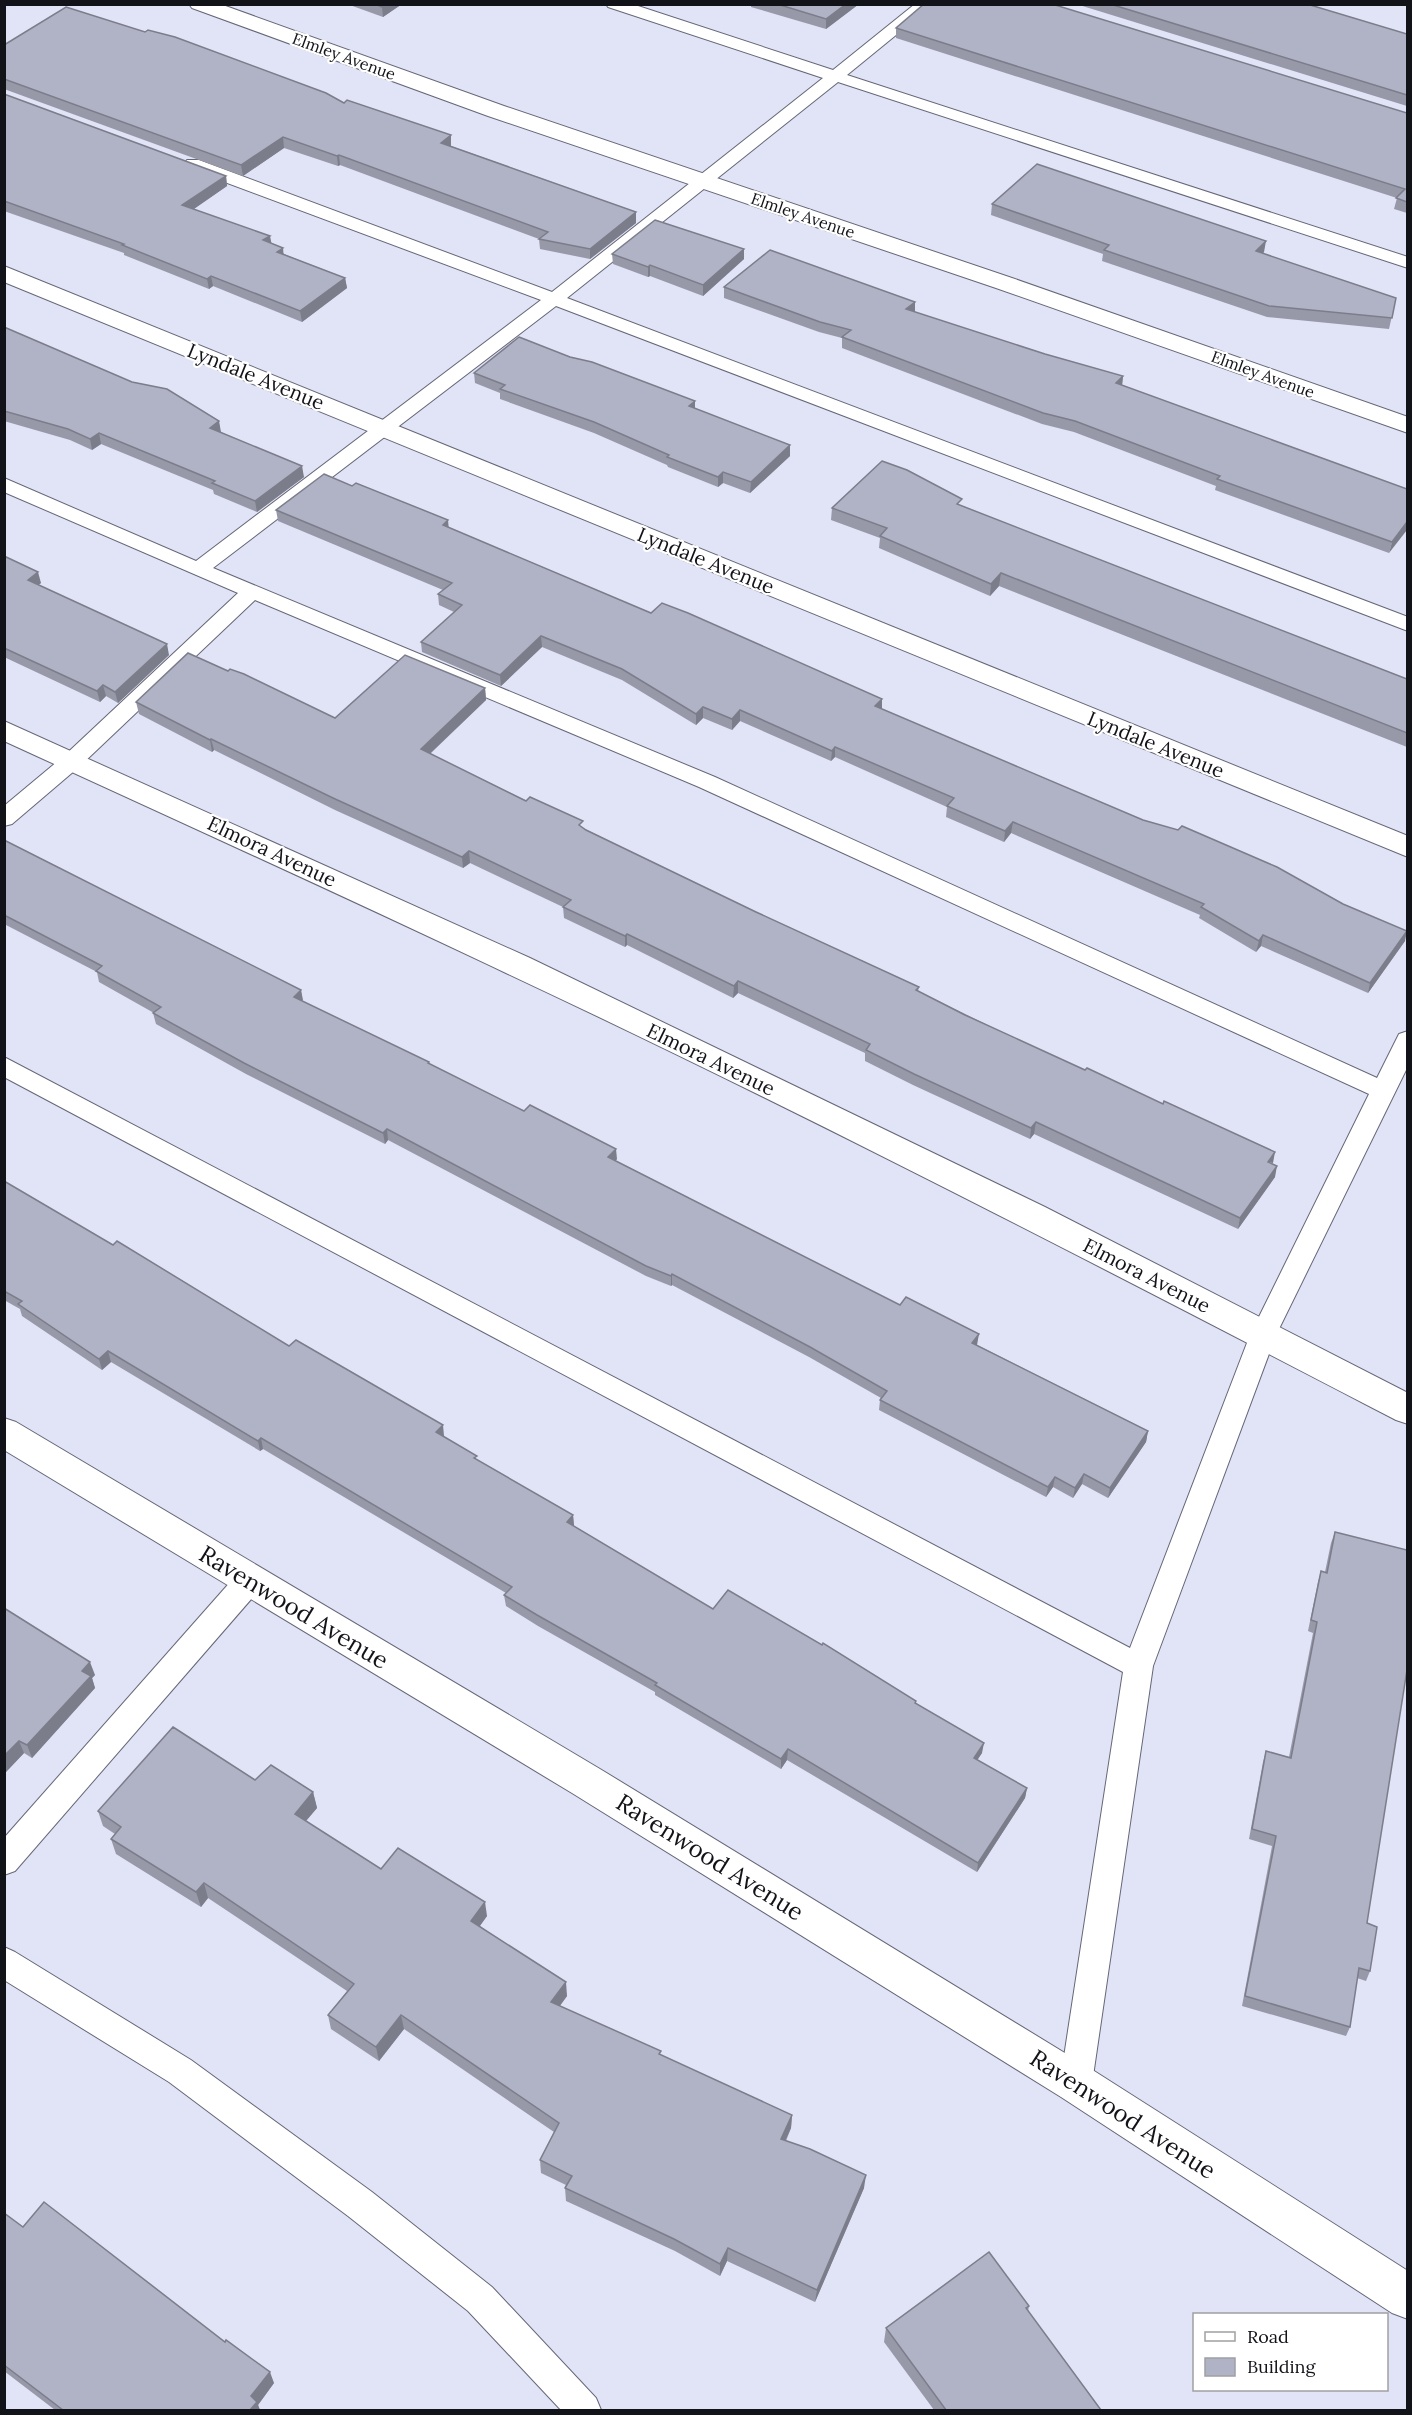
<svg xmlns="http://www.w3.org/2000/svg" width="1412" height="2415" viewBox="0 0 1412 2415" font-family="Lora,serif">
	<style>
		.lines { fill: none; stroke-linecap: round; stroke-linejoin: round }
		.lane-casing { stroke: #656777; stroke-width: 2 }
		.street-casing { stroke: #656777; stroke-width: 2 }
		.lane { fill: #fff; fill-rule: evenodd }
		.street { fill: #fff; fill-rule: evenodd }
		.wall { fill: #9799a9 }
		.shaded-wall { fill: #7b7d8a }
		.building { fill: #b0b2c5; stroke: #7b7d8a; stroke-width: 1.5 }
		.labels { text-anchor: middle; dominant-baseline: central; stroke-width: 4.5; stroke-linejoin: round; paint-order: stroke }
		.far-street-label { font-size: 16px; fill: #121219; stroke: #fff }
		.street-label { font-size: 20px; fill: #121219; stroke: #fff }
		.near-street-label { font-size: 24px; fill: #121219; stroke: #fff }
	</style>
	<rect width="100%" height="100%" fill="#e1e3f7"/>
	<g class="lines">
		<defs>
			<g id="lane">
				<polygon points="606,4 632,4 833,70 915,4 934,4 847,75 1408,257 1408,268 838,82 567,298 1408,617 1408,631 556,306 213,568 715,777 1377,1078 1399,1034 1408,1031 1408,1066 1276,1335 1153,1666 1092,2083 1087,2094 1076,2099 1065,2094 1060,2083 1123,1672 4,1077 4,1057 1130,1648 1250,1335 1369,1094 699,787 255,600 80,766 12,824 4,826 4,806 64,756 238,593 4,492 4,478 196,561 541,300 187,168 184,164 187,160 199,160 552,292 823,78 608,7"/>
				<polygon points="250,1568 260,1571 264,1580 260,1589 15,1871 4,1875 4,1838 240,1571"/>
				<polygon points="4,1947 15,1952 191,2060 372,2192 492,2287 596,2398 601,2410 561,2410 468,2311 348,2216 169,2082 4,1980"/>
			</g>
			<g id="street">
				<polygon points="189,4 220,4 504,106 1012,278 1408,417 1408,433 996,288 488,116 192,8"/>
				<polygon points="4,266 1408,836 1408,857 4,282"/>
				<path d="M4,721L530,958L1045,1207L1408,1393V1424L1396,1420C1101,1267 807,1114 506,973C339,894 172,818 4,741Z"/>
				<polygon points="4,1418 16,1422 600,1769 1091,2069 1408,2271 1408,2319 1392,2313 1061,2097 572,1793 4,1450"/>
			</g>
		</defs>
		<use href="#lane" class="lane-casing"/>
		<use href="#street" class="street-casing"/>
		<use href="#lane" class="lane"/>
		<use href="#street" class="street"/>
	</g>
	<g class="wall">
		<polygon points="347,4 402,4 383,17"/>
		<polygon points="751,4 859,4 826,29 751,7"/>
		<polygon points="1076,4 1307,4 1407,34 1407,106"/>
		<polygon points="896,28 1407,113 1407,213 1394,209 1397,198 896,38"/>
		<polygon points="4,45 344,103 451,146 636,212 636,223 590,259 540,249 539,239 340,165 338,166 284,148 243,176 4,89"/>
		<polygon points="4,94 226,176 227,186 193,209 272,244 284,254 345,278 347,288 302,322 213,286 209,289 124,255 124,253 4,211"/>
		<polygon points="992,204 1264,252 1262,254 1396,298 1389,329 1267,317 1102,261 1103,254 991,215"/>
		<polygon points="744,249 744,259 703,296 650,276 648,277 613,264 612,254"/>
		<polygon points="724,287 915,312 1045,354 1123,376 1122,385 1407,489 1389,553 1215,490 1216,486 1074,432 1042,424 842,348 842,338 819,332 724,298"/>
		<polygon points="4,327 221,432 304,477 257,512 214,494 213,490 101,444 92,450 70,440 4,421"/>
		<polygon points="474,373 695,409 790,445 790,456 750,493 723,483 718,487 668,467 667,465 594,433 500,399 500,393 475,383"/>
		<polygon points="352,486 448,520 448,527 651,613 882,709 1405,941 1368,993 1261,946 1256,952 1199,918 1200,915 1011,833 1004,842 946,817 947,807 835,757 831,761 740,721 732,730 703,718 696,725 622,680 542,647 501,686 422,652 421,642 454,612 439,605 438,594 443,590 278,521 276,510"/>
		<polygon points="961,506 1407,679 1407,747 999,586 990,596 879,548 880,538 831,520 832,508"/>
		<polygon points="4,556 41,583 38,585 169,655 118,703 106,696 100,702 4,657"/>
		<polygon points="485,688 486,700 430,754 756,912 919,987 918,991 1272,1164 1275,1177 1238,1229 1034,1134 1030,1139 913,1085 865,1061 865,1053 738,993 733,998 627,945 625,947 564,918 563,907 470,863 463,868 335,810 214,750 212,752 139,714 136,702 335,718"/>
		<polygon points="4,840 301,990 302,1001 617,1159 615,1161 977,1345 1148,1431 1146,1442 1108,1498 1082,1484 1073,1498 1053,1487 1046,1497 879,1410 880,1400 881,1398 809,1357 672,1285 671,1286 646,1276 388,1140 385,1144 246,1074 156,1024 153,1013 154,1013 99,982 97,972 6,925 4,927"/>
		<polygon points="4,1181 113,1245 289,1346 444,1436 443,1436 477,1460 573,1515 574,1526 713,1609 916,1701 916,1704 982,1753 977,1760 1027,1788 1025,1798 977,1872 787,1760 781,1769 655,1695 655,1692 538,1626 506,1606 504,1595 506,1593 263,1449 260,1451 111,1362 102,1370 22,1316 20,1309 4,1300"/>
		<polygon points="1335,1532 1370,1971 1366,1981 1357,1978 1350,2027 1346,2036 1242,2006 1272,1846 1249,1839 1263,1762 1266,1751 1289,1757 1313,1633 1308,1631 1318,1582 1321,1571 1325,1572 1331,1543"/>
		<polygon points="4,1608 95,1675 92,1678 95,1688 32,1758 24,1753 6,1772 4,1771"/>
		<polygon points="255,1780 313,1792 317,1808 306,1821 381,1869 487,1916 480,1926 567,1996 560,2006 661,2055 792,2115 791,2128 786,2141 864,2188 815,2302 727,2261 720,2276 675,2251 566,2201 565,2188 566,2185 541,2173 540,2160 554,2132 404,2029 379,2061 331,2029 328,2015 347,1991 208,1898 201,1907 116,1854 111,1839 115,1834 103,1826 98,1811"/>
		<polygon points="4,2213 23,2227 274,2383 258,2405 260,2410 55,2410 4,2371"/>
		<polygon points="1029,2306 1028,2311 1101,2410 934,2410 884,2342 886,2328"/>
	</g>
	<g class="shaded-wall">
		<polygon points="385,4 402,4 383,17 382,7"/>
		<polygon points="846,4 859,4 826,29 826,19"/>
		<polygon points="451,135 451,146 442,153 441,143"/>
		<polygon points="283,137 284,148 243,176 241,165"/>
		<polygon points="339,155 340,165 338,166 337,156"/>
		<polygon points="226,176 227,186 184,216 182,205"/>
		<polygon points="636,212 636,223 590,259 590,249"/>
		<polygon points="270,236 272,246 263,240"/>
		<polygon points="1266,241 1264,252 1254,262 1256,251"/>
		<polygon points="283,248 284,259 277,252"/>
		<polygon points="744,249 744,259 703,296 703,285"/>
		<polygon points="650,265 650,276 648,277 648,267"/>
		<polygon points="211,276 213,286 209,289 207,279"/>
		<polygon points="345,278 347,288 302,322 300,311"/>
		<polygon points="915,302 915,312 906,309"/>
		<polygon points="1123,376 1122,386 1116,383"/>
		<polygon points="695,401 695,412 689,406"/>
		<polygon points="219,421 221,432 212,439 210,428"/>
		<polygon points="99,433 101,444 92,450 90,439"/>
		<polygon points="790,445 790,456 750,493 751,482"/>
		<polygon points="302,466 304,477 257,512 255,501"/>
		<polygon points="723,472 723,483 718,487 718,477"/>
		<polygon points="448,520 449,531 443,525"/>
		<polygon points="1407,522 1407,530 1389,553 1392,542"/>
		<polygon points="38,572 41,583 30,591 28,580"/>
		<polygon points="1001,573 999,586 990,596 991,584"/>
		<polygon points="541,636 542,647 501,686 500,675"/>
		<polygon points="167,644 169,655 118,703 115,692"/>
		<polygon points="103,685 106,696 100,702 97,691"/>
		<polygon points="485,688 486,700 422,761 421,749"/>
		<polygon points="882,699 882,709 875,706"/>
		<polygon points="703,707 703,718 696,725 696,714"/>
		<polygon points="740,710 740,721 732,730 732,719"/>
		<polygon points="211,739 214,750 212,752 210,740"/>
		<polygon points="835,747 835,757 831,761 832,751"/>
		<polygon points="1013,822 1011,833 1004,842 1005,831"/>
		<polygon points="469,851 470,863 463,868 462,857"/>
		<polygon points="1407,931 1405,941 1368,993 1370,983"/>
		<polygon points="627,934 627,945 625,947 625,936"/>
		<polygon points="1263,935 1261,946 1256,952 1259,941"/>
		<polygon points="738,981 738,993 733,998 734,986"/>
		<polygon points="301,990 303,1000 295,1007 294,997"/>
		<polygon points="1036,1122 1034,1134 1030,1139 1031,1128"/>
		<polygon points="387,1129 388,1140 385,1144 383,1133"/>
		<polygon points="616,1149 617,1159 609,1168 608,1157"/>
		<polygon points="1275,1152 1273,1163 1268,1162"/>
		<polygon points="1277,1166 1275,1177 1238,1229 1240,1218"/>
		<polygon points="672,1274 672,1285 671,1286 671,1276"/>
		<polygon points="979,1334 977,1345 970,1353 972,1343"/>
		<polygon points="108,1351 111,1362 102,1370 99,1359"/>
		<polygon points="443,1425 444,1436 437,1443 436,1432"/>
		<polygon points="1148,1431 1146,1442 1108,1498 1110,1488"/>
		<polygon points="261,1438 263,1449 260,1451 258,1441"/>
		<polygon points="1084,1474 1082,1484 1073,1498 1075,1488"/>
		<polygon points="1055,1477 1053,1487 1046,1497 1048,1487"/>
		<polygon points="573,1515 574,1526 567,1522"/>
		<polygon points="90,1662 95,1675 92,1678 95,1688 32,1758 27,1745 82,1671"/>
		<polygon points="19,1741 24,1753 6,1772 4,1768 4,1756"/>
		<polygon points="984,1743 982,1753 972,1768 974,1758"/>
		<polygon points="788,1749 787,1760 781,1769 781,1759"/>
		<polygon points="1027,1788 1025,1798 977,1872 978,1863"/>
		<polygon points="313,1792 317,1808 299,1829 295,1814"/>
		<polygon points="204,1883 208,1898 201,1907 196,1892"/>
		<polygon points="485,1902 487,1916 473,1935 471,1921"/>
		<polygon points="566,1982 567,1996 552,2016 551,2002"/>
		<polygon points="401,2015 404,2029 379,2061 376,2047"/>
		<polygon points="792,2115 791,2128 780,2152 781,2139"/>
		<polygon points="866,2175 864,2188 815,2302 817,2290"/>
		<polygon points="728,2248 727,2261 720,2276 720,2264"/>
		<polygon points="270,2372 274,2383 258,2405 260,2410 250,2410 251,2396"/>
	</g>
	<g class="building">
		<polygon points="375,4 385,4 382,7"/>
		<polygon points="777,4 846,4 826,19"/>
		<polygon points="924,4 1052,4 1407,113 1407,202 1396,198 1405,189 896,28"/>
		<polygon points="1110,4 1307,4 1407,34 1407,95"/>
		<polygon points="66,7 145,32 148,30 175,37 326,93 344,103 347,100 451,135 441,143 636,212 590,249 539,239 548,232 339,155 337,156 283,137 241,165 4,79 4,45"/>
		<polygon points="4,94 226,176 182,205 270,236 263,240 283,248 277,252 345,278 300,311 211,276 207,279 122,245 124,244 4,201"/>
		<polygon points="1037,164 1266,241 1256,251 1396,298 1392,318 1269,306 1104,250 1109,245 992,204"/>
		<polygon points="655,220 744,249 703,285 650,265 648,267 612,254"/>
		<polygon points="770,250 915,302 906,309 1045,354 1123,376 1116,383 1407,489 1407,522 1392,542 1217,479 1220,476 1075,421 1043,413 842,337 851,330 820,322 724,287"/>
		<polygon points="4,327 132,382 167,389 219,421 210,428 302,466 255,501 212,483 215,481 99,433 90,439 68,429 4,411"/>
		<polygon points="519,337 570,357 592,362 695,401 689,406 790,445 751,482 723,472 718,477 667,457 669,455 594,422 500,389 505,385 474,373"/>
		<polygon points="882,461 907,470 962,499 957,504 1407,679 1407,733 1001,573 991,584 880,536 887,528 832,508"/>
		<polygon points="324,474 352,486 356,483 448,520 443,525 651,613 662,603 688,613 882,699 875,706 1143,820 1178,830 1182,826 1277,867 1343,904 1407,931 1370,983 1263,935 1259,941 1201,907 1204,904 1013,822 1005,831 947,806 954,798 835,747 832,751 740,710 732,719 703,707 696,714 622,669 541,636 500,675 421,642 462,605 438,594 452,583 276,510"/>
		<polygon points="4,556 38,572 28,580 167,644 115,692 103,685 97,691 4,648"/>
		<polygon points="188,653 228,671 230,669 244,674 335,718 405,655 485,688 421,749 526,801 530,797 583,821 579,825 586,830 756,912 919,987 916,990 965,1015 1085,1070 1087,1068 1163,1104 1164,1101 1275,1152 1268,1162 1277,1166 1240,1218 1036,1122 1031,1128 914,1074 866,1050 870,1044 738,981 734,986 627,934 625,936 563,907 571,900 469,851 462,857 333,798 211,739 210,740 136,702"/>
		<polygon points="4,840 301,990 294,997 429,1062 428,1063 524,1111 530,1105 616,1149 608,1157 900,1305 906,1297 979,1334 972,1343 1148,1431 1110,1488 1084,1474 1075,1488 1055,1477 1048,1487 880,1400 887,1391 810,1347 672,1274 671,1276 646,1266 387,1129 383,1133 244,1063 153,1013 161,1007 96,971 102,966 4,915"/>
		<polygon points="4,1181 113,1245 117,1241 289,1346 296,1340 443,1425 436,1432 477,1456 474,1458 573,1515 567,1522 713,1609 728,1590 822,1645 823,1643 916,1701 915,1703 984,1743 974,1758 1027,1788 978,1863 788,1749 781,1759 655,1685 657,1683 537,1615 504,1595 512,1587 261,1438 258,1441 108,1351 99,1359 18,1304 22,1301 4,1291"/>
		<polygon points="1335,1532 1407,1550 1407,1670 1367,1923 1377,1927 1370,1971 1359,1968 1350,2027 1245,1996 1276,1836 1252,1829 1266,1751 1291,1758 1317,1622 1311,1620 1321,1571 1327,1573"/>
		<polygon points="4,1608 90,1662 82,1671 91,1676 27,1745 19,1741 4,1756"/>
		<polygon points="173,1727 255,1780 271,1765 313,1792 295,1814 381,1869 398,1848 485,1902 471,1921 566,1982 551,2002 661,2051 659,2054 792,2115 781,2139 810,2149 866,2175 817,2290 728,2248 720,2264 674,2239 565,2188 572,2176 540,2160 559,2123 401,2015 376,2047 328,2015 354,1984 204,1883 196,1892 111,1839 121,1827 98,1811"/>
		<polygon points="44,2202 225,2342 226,2340 270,2372 251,2396 257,2402 250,2410 63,2410 4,2365 4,2213 23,2227"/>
		<polygon points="989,2252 1029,2306 1026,2308 1101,2410 946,2410 886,2328"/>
	</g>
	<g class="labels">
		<g class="far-street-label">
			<text transform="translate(344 56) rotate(20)">Elmley Avenue</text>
			<text transform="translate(803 215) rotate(19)">Elmley Avenue</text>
			<text transform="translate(1263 374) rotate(20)">Elmley Avenue</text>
		</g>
		<g class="street-label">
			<text transform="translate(256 376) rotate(22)">Lyndale Avenue</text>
			<text transform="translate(706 560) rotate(22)">Lyndale Avenue</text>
			<text transform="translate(1156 744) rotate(22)">Lyndale Avenue</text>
			<text transform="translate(272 851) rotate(25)">Elmora Avenue</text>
			<text transform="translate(711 1059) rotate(26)">Elmora Avenue</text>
			<text transform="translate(1147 1275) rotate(27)">Elmora Avenue</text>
		</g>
		<g class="near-street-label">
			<text transform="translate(294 1607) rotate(31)">Ravenwood Avenue</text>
			<text transform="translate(710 1857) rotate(32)">Ravenwood Avenue</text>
			<text transform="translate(1123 2114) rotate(33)">Ravenwood Avenue</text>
		</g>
	</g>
	<rect width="1412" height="2415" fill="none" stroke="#121219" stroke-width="12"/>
	<rect x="1193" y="2313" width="195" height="78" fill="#ffffff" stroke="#a0a0a3" stroke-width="1.5"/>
	<rect x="1205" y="2332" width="30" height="9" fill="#ffffff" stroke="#a0a0a3" stroke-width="1.5"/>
	<text x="1247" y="2343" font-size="18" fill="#121219">Road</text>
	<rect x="1205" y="2358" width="30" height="18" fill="#b0b2c5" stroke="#a0a0a3" stroke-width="1.5"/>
	<text x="1247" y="2373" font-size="18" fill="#121219">Building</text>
</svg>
